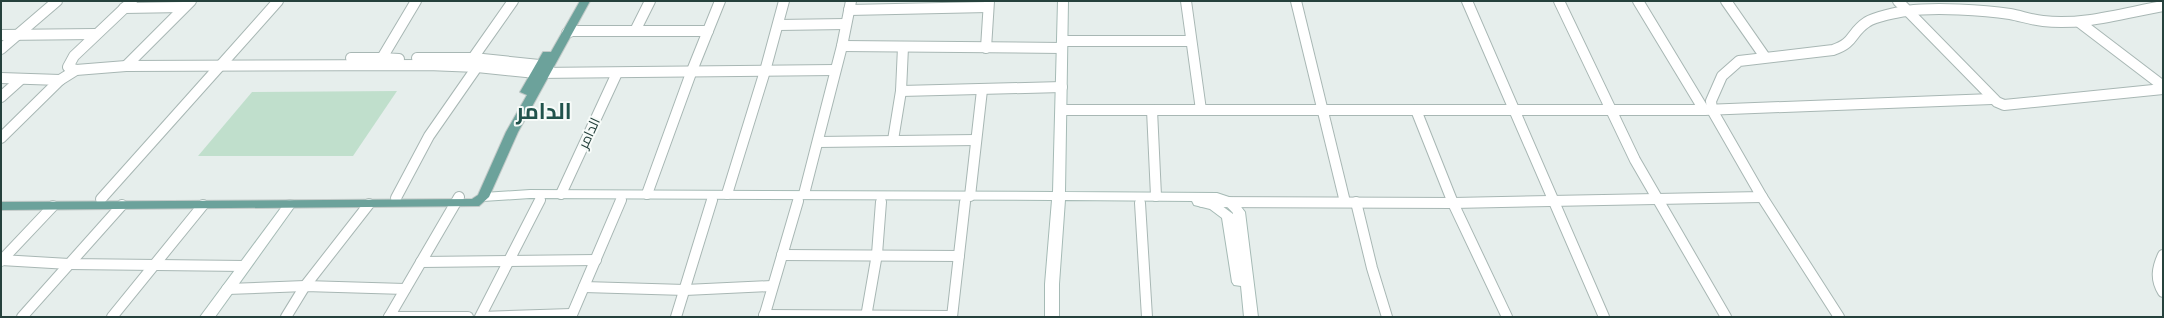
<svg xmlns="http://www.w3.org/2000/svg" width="2164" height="318" viewBox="0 0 2164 318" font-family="'PT Sans',Cairo,sans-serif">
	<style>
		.green { fill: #c0dfcc }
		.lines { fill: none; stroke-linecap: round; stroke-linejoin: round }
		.street-casing { stroke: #a8b7b4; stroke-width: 12 }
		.secondary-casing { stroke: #a5bab5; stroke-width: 2 }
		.primary-casing { stroke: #c2cac8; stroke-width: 2 }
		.street { stroke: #fff; stroke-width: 10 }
		.secondary { fill: #fff; fill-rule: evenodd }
		.primary { fill: #6ca29b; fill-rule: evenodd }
		.labels { text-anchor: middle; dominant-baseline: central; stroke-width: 4; stroke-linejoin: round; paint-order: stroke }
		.street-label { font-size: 14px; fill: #25413c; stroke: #f7fbf9 }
		.town-label { font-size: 22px; font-weight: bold; fill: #21534c; stroke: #f7fbf9 }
	</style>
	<rect width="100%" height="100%" fill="#e6eeec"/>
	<polygon class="green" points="397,91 353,156 198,156 252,92"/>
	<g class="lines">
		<defs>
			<g id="street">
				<polyline points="1186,1 1201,110"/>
				<polyline points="1296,1 1345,202"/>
				<polyline points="1467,1 1604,317"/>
				<polyline points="1559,1 1635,160 1726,317"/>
				<polyline points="1638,1 1704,110"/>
				<polyline points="1726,1 1765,57"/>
				<polyline points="1898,1 1997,102 2004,105 2163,89"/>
				<polyline points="124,8 184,7"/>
				<polyline points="849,10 988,7"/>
				<polyline points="2079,22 2163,86"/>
				<polyline points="778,25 846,24"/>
				<polyline points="635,31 650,1"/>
				<polyline points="567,33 572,31 708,31"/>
				<polyline points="1,35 96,34"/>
				<polyline points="1062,41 1191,41"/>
				<polyline points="842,46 1062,48"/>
				<polyline points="986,48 989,1"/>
				<polyline points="1,49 57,1"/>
				<polyline points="351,58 382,58"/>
				<polyline points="417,58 473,58 549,66"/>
				<polyline points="473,58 513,1"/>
				<polyline points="399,59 382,58 416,1"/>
				<polyline points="221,65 278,1"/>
				<polyline points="126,66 191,1"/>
				<polyline points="76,70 68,67 74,56 132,1"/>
				<polyline points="1,78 60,80"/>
				<polyline points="901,91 1062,87"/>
				<polyline points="1,97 20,80"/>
				<polyline points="1061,110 1704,110 1992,99"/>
				<polyline points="1152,110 1156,196"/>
				<polyline points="1416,110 1453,203 1507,317"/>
				<polyline points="1,138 60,80 76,70 126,66 428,65 477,67 536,73 835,70"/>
				<polyline points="893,140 901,91 903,47"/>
				<polyline points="818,142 976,140"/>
				<polyline points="561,194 617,73"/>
				<polyline points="647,194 691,73 720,1"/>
				<polyline points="727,194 765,71 784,1"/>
				<polyline points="804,194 842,46 851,1"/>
				<polyline points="970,196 982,90"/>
				<polyline points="1762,197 1839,317"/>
				<polyline points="396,198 429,136 477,67"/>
				<polyline points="101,199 219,67"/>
				<path d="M1202,202L1453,203L1762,197L1712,110L1711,101L1722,76L1739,61L1833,50C1855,43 1850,33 1867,22C1874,17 1898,12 1907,11C1934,7 1984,10 2010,14C2021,16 2032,20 2043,21C2082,26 2124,13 2163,6"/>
				<polyline points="1356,202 1372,268 1387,317"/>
				<polyline points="1140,203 1147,317"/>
				<polyline points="782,255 959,256"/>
				<path d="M2163,255C2157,268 2155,279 2163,292"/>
				<polyline points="1,260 69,264 245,266"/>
				<polyline points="1,261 53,206"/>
				<polyline points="421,262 596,260"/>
				<polyline points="584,287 685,290 772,286"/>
				<polyline points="227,289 305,286 405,289"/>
				<polyline points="764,315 952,316"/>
				<polyline points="22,317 122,205"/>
				<polyline points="112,317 203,205"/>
				<polyline points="286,317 305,286 369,204"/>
				<polyline points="389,317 459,197"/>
				<polyline points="389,317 468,317"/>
				<polyline points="480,317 540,200"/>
				<polyline points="481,317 572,314"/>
				<polyline points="571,317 621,200"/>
				<polyline points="676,317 712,200"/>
				<polyline points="764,317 798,201"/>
				<polyline points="866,317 877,254 881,202"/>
				<polyline points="952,317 965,202"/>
			</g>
			<g id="secondary">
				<path d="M1058,1H1068L1065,192L1217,193L1235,199L1245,212L1258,317H1244L1241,286L1234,285L1232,282L1222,218L1210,209L1194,205L1192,201L1065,200L1059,284V317H1045V284L1052,200L530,198L483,201L477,197L483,193L530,190L1053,192ZM1212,201C1222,201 1227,206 1233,213V214L1218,203Z"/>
				<polygon points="290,200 294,201 296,204 294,207 215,317 200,317 286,201"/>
			</g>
			<polygon id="primary" points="580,1 590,1 518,132 489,197 479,206 1,210 1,202 472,199 478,195 506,132 527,95 520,92 543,52 551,52"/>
		</defs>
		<use href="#street" class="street-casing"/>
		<use href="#secondary" class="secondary-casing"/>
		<use href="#primary" class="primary-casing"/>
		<use href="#street" class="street"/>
		<use href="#secondary" class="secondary"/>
		<use href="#primary" class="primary"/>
	</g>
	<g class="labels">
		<g class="street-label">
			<text transform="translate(589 133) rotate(-65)">الدامر</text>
		</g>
		<g class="town-label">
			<text x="544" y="111">الدامر</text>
		</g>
	</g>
	<rect width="2164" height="318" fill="none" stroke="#25413c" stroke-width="4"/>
</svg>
